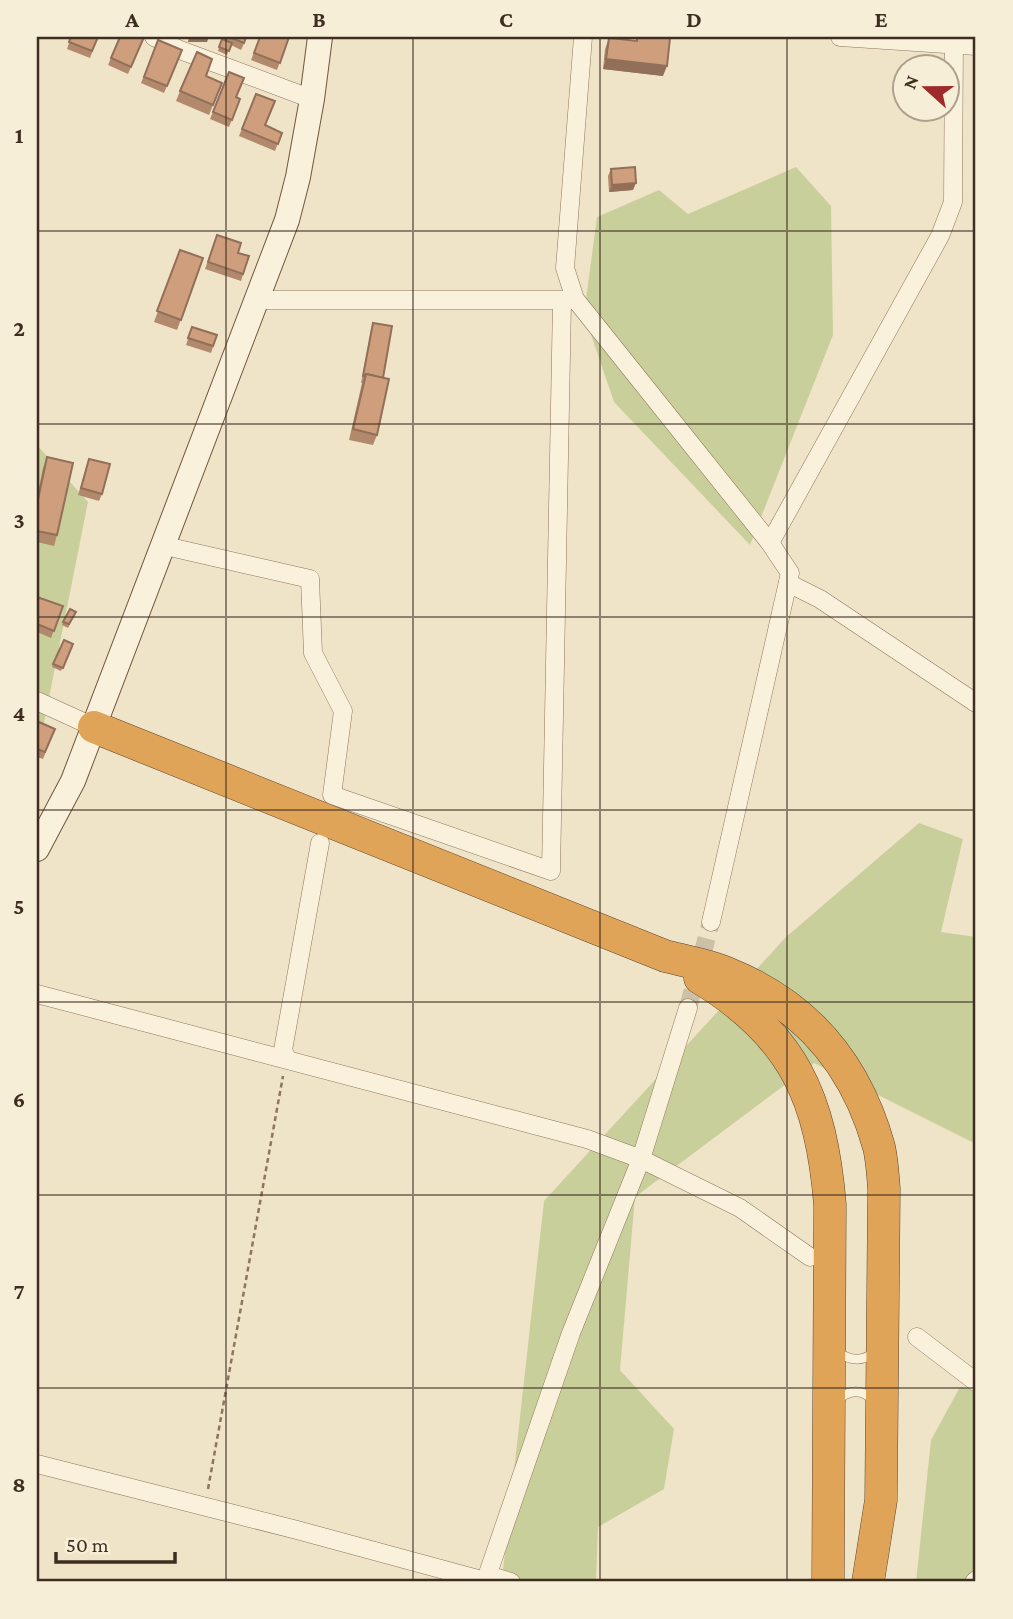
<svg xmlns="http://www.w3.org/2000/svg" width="1013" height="1619" viewBox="0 0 1013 1619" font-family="'Crimson Pro',serif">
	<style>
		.green { fill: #c9cf9b }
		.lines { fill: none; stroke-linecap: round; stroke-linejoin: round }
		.street-tunnel { stroke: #ccc0a6; stroke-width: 18; stroke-dasharray: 18 9; stroke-linecap: butt }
		.lane-casing { stroke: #8d765c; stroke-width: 10 }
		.street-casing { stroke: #8d765c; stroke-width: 19 }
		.secondary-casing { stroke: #6f573f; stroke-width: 26 }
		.highway-casing { stroke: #5b4430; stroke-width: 33 }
		.path { stroke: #8d765c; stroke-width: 2.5; stroke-dasharray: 5 3.5; stroke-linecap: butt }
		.lane { stroke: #faf1dc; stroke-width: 9 }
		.street { stroke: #faf1dc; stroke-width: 18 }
		.secondary { stroke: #faf1dc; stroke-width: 24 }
		.highway { stroke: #e0a458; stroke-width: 32 }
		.wall { fill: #b2896c }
		.shaded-wall { fill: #916f58 }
		.building { fill: #cf9f7d; stroke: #916f58; stroke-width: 2 }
		.grid { fill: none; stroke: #3d2e20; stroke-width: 2; stroke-opacity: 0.55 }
		.neatline { fill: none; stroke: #3d2e20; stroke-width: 2.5 }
		.grid-label { font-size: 23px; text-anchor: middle; font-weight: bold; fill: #3d2e20 }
	</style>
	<rect width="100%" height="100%" fill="#f0e4c8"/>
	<g class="green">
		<polygon points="796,167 831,206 833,335 750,545 614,402 584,314 597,217 659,190 688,214"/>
		<polygon points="37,445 88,502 37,758"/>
		<polygon points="919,823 963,839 941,932 976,937 976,1144 814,1063 635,1197 620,1370 674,1429 664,1489 598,1527 596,1582 514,1582 502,1579 544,1201 786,937"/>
		<polygon points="960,1387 976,1390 976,1576 968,1582 916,1582 931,1440"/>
	</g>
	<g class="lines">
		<polyline class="street-tunnel" points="688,1008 711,922"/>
		<defs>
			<g id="lane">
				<path d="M837,1352C851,1361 862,1362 875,1352"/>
				<path d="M836,1402C848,1389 862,1388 874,1401"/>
			</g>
			<g id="street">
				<polyline points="154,37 180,50 312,99"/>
				<polyline points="583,37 565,268 575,299 770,543 790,573 711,922"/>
				<polyline points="840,37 976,46"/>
				<polyline points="258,300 571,300"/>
				<polyline points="770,543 940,236 953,202 954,37"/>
				<polyline points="161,545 310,579 313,653 343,711 332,795 551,871 562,302"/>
				<polyline points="788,583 820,599 976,703"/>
				<polyline points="37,701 94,727"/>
				<polyline points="37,994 587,1139 641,1159 740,1208 810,1257"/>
				<polyline points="287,1059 283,1050 320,843"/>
				<polyline points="917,1337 976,1382"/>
				<polyline points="37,1464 297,1530 485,1581"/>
				<polyline points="488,1575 511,1582"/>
				<polyline points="485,1582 571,1333 641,1159 688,1008"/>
				<polyline points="974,1582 976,1580"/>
			</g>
			<polyline id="secondary" points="37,849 73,781 287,220 298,177 312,99 320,37"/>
			<g id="highway">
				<path d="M94,727L665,956C685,961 707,965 727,973C806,1005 856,1064 879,1147C882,1160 883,1175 884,1189L881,1500L868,1582"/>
				<path d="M700,978C794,1035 821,1098 830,1205L828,1582"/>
			</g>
		</defs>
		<use href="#lane" class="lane-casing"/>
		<use href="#street" class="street-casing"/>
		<use href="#secondary" class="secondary-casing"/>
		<use href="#highway" class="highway-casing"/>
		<polyline class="path" points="208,1489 283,1076"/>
		<use href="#lane" class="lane"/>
		<use href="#street" class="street"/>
		<use href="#secondary" class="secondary"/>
		<use href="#highway" class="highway"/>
	</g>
	<g class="wall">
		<polygon points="71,37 98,37 90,58 67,49"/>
		<polygon points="120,37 144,37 128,74 108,65"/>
		<polygon points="222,37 247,37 241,50 231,45 227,55 218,51"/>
		<polygon points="260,37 289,37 277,70 251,60"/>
		<polygon points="637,37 663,76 603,69 605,49 609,38 635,41"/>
		<polygon points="158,40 182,50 164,93 141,83"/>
		<polygon points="229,72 237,97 240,99 229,127 210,119"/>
		<polygon points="206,76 218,93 209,115 176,101 180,91"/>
		<polygon points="256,94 265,125 282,133 275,151 239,136"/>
		<polygon points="611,169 633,190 609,192 608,176"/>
		<polygon points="217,235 238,253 249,256 241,281 205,269"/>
		<polygon points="180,250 203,258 177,330 154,322"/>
		<polygon points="373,323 383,378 377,435 373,445 349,440 362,383 361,383 371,330"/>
		<polygon points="192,327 217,335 211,353 186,345"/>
		<polygon points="47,457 57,535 54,546 37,542 37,497 43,468"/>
		<polygon points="89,459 102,494 99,501 78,495"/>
		<polygon points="37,597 63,606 51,638 37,632"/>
		<polygon points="76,612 68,628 62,625 63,622"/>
		<polygon points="73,644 61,671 52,667 53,664"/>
		<polygon points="37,727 55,729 43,759 37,757"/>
	</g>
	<g class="shaded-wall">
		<polygon points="189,37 209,37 207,42 188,42"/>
		<polygon points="606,59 667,66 663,76 603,69"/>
		<polygon points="636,183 633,190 609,192 612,185"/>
	</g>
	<g class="building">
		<polygon points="71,37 98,37 92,51 69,42"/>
		<polygon points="120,37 144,37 131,67 111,58"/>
		<polygon points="229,37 246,37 244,43"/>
		<polygon points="260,37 289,37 280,63 254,53"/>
		<polygon points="637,37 656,37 670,38 667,66 606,59 609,38 637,41"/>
		<polygon points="222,39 232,43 229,51 219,47"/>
		<polygon points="158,40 182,50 167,86 144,77"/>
		<polygon points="197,52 212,59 206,76 222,83 213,105 180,91"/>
		<polygon points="229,72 244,78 236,97 240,99 232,120 213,112"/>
		<polygon points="256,94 275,101 265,125 282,133 278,144 242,129"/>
		<polygon points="635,167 636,183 612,185 611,169"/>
		<polygon points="217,235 241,243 238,253 249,256 243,274 208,262"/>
		<polygon points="180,250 203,258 181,320 157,311"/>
		<polygon points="373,323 392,326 383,378 366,374 365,376 363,376"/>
		<polygon points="192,327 217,335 213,346 188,338"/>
		<polygon points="366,374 389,379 377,435 353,429"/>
		<polygon points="47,457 73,463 57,535 37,531 37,504"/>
		<polygon points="89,459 110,464 102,494 81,488"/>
		<polygon points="37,597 63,606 54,631 37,624"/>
		<polygon points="70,609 76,612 69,624 63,622"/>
		<polygon points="64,640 73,644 63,668 53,664"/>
		<polygon points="39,722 55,729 45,752 37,749 37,727"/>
	</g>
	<path class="grid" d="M226,37V1582M413,37V1582M600,37V1582M787,37V1582M37,231H976M37,424H976M37,617H976M37,810H976M37,1002H976M37,1195H976M37,1388H976"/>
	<rect width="1013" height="1619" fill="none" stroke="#f7eed8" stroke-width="77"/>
	<g transform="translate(926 88) rotate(291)"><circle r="33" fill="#f7eed8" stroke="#ada18e" stroke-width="2"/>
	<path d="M0-5L12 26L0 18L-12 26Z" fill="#9e2a2b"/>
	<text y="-10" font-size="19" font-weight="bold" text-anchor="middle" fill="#3d2e20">N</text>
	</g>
	<path d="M56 1552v10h119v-10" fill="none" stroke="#3d2e20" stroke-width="3.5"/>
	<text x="66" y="1552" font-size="21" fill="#3d2e20" stroke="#f7eed8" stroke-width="5" paint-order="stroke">50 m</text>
	<rect x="38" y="38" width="936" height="1542" class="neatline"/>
	<g class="grid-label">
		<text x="132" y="27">A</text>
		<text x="319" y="27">B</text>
		<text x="506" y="27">C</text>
		<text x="694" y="27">D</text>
		<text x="881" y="27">E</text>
		<text x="19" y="143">1</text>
		<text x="19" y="336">2</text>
		<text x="19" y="528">3</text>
		<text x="19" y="721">4</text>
		<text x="19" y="914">5</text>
		<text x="19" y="1107">6</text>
		<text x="19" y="1299">7</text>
		<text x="19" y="1492">8</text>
	</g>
</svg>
